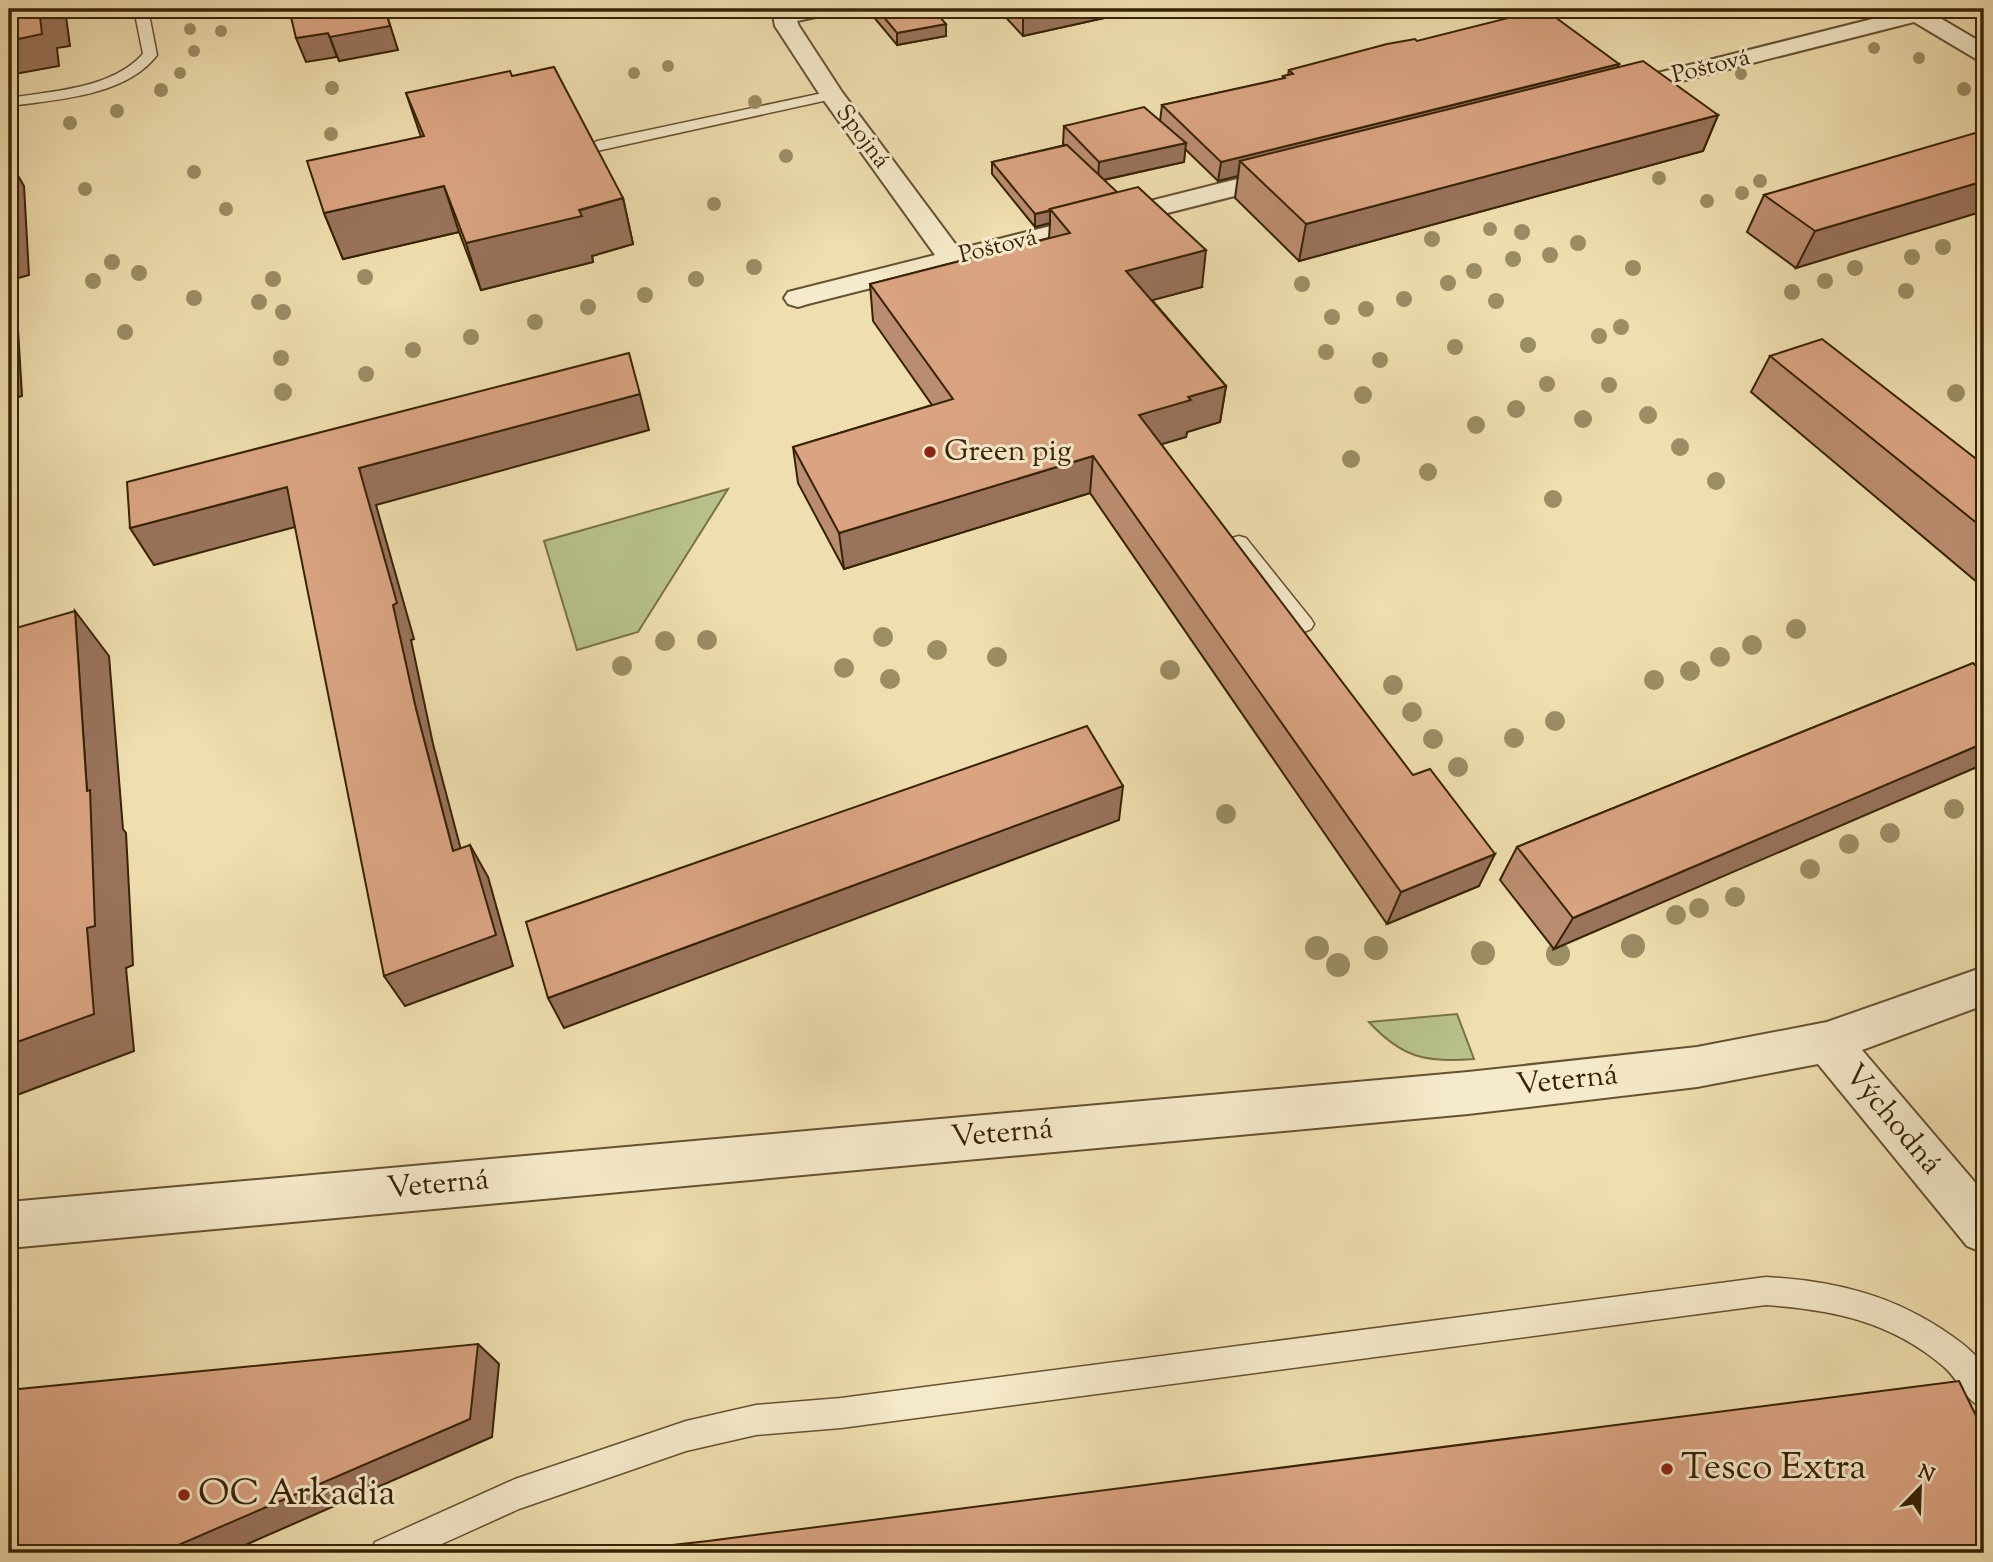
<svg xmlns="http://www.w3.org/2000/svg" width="1993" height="1562" viewBox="0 0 1993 1562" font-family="'Sorts Mill Goudy',serif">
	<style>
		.green { fill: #b8c18b; stroke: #787248; stroke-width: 2 }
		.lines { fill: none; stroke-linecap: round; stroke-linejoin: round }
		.lane-casing { stroke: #655230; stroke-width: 3 }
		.street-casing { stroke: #655230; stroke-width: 4 }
		.lane { fill: #f5eacb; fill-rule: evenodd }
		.street { fill: #f5eacb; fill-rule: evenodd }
		.tree { fill: #9b8d64 }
		.wall { fill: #bb8d70; stroke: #372306; stroke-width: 2 }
		.shaded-wall { fill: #99735b; stroke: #372306; stroke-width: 2 }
		.building { fill: #daa482; stroke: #372306; stroke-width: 2 }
		.poi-dot { fill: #8f2418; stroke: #f5eacb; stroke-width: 2.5 }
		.labels { text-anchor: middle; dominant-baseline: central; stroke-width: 6; stroke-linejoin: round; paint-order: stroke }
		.far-street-label { font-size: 24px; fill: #372306; stroke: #f5eacb }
		.poi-label { font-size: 30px; fill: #372306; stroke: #f5eacb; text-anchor: start }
		.street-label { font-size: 30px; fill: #372306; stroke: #f5eacb }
		.near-poi-label { font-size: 37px; fill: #372306; stroke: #f5eacb; text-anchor: start }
	</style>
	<rect width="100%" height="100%" fill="#efdeaf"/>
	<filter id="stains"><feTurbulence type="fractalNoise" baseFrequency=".00286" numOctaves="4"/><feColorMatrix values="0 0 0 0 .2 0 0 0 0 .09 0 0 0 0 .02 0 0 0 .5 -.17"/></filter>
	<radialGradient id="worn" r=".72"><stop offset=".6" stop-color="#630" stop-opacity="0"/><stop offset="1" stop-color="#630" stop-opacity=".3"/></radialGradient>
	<g class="green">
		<polygon points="728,489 638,632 577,650 544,541"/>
		<path d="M1457,1014L1474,1059C1427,1063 1402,1058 1369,1022Z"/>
	</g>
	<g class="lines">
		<defs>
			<g id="lane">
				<path d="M134,9H148L157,55C126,96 56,100 9,106V98C53,91 111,89 143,54Z"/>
				<polygon points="832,91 839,95 837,98 597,151 589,146 597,141"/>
				<polygon points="1239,536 1246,538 1311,619 1314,624 1311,629 1304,632 1297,629 1232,548 1229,543 1232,538"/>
				<path d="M1766,1277C1836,1281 1894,1295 1952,1336C1963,1344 1981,1357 1984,1370C1987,1381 1984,1397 1984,1408C1964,1401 1959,1379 1943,1366C1890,1321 1833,1310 1766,1305L841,1428L756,1435L686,1451L519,1509L422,1553H370L375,1542L515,1479L686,1421L756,1405L841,1398Z"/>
			</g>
			<g id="street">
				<polygon points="772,9 833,9 830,14 797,21 799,26 842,92 959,249 1289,166 1298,168 1302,174 1298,180 808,304 798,307 788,304 784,298 788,292 935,255 820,95 775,26"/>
				<polygon points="1898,9 1942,9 1935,15 1984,44 1984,61 1976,59 1914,22 1615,98 1606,96 1603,91 1606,86 1880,17 1899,11"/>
				<polygon points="1984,967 1984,1005 1862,1050 1984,1193 1984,1253 1967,1246 1818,1064 1697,1087 1468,1114 9,1248 9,1202 1468,1072 1697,1047 1827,1022"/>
			</g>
		</defs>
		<use href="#lane" class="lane-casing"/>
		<use href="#street" class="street-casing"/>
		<use href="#lane" class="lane"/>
		<use href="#street" class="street"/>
	</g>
	<g class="tree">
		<circle cx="190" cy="29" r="6"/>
		<circle cx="221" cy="31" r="6"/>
		<circle cx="1874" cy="48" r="6"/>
		<circle cx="194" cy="51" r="6"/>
		<circle cx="1919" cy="58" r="6"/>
		<circle cx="668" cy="66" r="6"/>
		<circle cx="180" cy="73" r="6"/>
		<circle cx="634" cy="73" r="6"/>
		<circle cx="1741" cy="74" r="6"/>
		<circle cx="332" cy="88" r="7"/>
		<circle cx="1964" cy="89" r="7"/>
		<circle cx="161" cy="90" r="7"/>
		<circle cx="755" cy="102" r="7"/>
		<circle cx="117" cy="111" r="7"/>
		<circle cx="70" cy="123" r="7"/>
		<circle cx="331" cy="134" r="7"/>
		<circle cx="786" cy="156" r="7"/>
		<circle cx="194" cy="172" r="7"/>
		<circle cx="1659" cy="178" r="7"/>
		<circle cx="1760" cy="181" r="7"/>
		<circle cx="85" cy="189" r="7"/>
		<circle cx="1742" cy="193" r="7"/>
		<circle cx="1707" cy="201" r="7"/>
		<circle cx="714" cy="204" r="7"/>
		<circle cx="226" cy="209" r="7"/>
		<circle cx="1490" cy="229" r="7"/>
		<circle cx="1522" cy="232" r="8"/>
		<circle cx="1432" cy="239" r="8"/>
		<circle cx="1578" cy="243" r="8"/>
		<circle cx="1943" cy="247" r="8"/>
		<circle cx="1550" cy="255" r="8"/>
		<circle cx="1912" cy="257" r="8"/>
		<circle cx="1513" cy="259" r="8"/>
		<circle cx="112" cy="262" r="8"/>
		<circle cx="754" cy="267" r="8"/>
		<circle cx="1633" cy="268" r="8"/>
		<circle cx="1855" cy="268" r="8"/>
		<circle cx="1474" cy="271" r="8"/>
		<circle cx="139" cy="273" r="8"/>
		<circle cx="365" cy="277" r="8"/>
		<circle cx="273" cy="279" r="8"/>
		<circle cx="696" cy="279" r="8"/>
		<circle cx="93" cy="281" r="8"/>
		<circle cx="1825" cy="281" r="8"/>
		<circle cx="1448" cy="283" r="8"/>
		<circle cx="1302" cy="284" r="8"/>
		<circle cx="1906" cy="291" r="8"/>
		<circle cx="1792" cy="292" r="8"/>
		<circle cx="645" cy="295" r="8"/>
		<circle cx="194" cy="298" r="8"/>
		<circle cx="1404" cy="299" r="8"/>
		<circle cx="1496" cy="301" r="8"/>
		<circle cx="259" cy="302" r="8"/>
		<circle cx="588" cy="307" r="8"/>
		<circle cx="1366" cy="309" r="8"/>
		<circle cx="283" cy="312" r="8"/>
		<circle cx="1332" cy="317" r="8"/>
		<circle cx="535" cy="322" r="8"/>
		<circle cx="1621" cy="327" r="8"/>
		<circle cx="125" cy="332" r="8"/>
		<circle cx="1599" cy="336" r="8"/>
		<circle cx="471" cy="337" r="8"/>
		<circle cx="1528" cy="345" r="8"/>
		<circle cx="1455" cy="347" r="8"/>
		<circle cx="413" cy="350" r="8"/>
		<circle cx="1326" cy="352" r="8"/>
		<circle cx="281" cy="358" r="8"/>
		<circle cx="1380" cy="360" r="8"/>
		<circle cx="366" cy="374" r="8"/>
		<circle cx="1547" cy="384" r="8"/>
		<circle cx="1609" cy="385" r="8"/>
		<circle cx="283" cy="392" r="9"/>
		<circle cx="1956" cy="393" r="9"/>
		<circle cx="1363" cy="395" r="9"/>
		<circle cx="1516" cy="409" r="9"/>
		<circle cx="1648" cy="415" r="9"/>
		<circle cx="1583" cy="419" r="9"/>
		<circle cx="1476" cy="425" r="9"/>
		<circle cx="1680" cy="447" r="9"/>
		<circle cx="1351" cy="459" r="9"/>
		<circle cx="1428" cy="472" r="9"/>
		<circle cx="1716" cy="481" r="9"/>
		<circle cx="1553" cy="499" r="9"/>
		<circle cx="1796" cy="629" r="10"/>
		<circle cx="883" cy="637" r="10"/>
		<circle cx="707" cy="640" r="10"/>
		<circle cx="665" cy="641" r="10"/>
		<circle cx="1752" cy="645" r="10"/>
		<circle cx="937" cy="650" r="10"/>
		<circle cx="997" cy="657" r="10"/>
		<circle cx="1720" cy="657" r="10"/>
		<circle cx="622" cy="666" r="10"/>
		<circle cx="844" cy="668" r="10"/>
		<circle cx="1170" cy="670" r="10"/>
		<circle cx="1690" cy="671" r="10"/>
		<circle cx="890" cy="679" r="10"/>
		<circle cx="1654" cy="680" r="10"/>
		<circle cx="1393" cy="685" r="10"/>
		<circle cx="1412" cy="712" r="10"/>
		<circle cx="1555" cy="721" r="10"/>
		<circle cx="1514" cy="738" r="10"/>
		<circle cx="1433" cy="739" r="10"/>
		<circle cx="1458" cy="767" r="10"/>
		<circle cx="1954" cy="809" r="10"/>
		<circle cx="1226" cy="814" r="10"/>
		<circle cx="1890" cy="833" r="10"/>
		<circle cx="1849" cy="844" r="10"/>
		<circle cx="1810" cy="869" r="10"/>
		<circle cx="1735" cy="897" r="10"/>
		<circle cx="1699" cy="908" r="10"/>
		<circle cx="1676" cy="915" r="10"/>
		<circle cx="1633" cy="946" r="12"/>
		<circle cx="1317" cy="948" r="12"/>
		<circle cx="1376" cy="948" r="12"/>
		<circle cx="1483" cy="953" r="12"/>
		<circle cx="1558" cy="954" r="12"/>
		<circle cx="1338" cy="965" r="12"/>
	</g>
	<g class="wall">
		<polygon points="867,9 933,9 946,36 897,45"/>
		<polygon points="998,9 1164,9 1139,14 1136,11 1023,36"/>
		<polygon points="1417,41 1618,67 1718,115 1703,151 1299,261 1235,198 1238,176 1218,181 1185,149 1184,162 1104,180 1202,287 1152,300 1226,386 1220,422 1187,432 1186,437 1161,444 1479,886 1387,924 1090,493 844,569 798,483 793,447 932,405 873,321 870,284 1049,238 1050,223 1035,227 992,174 992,162 1065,145 1063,144 1064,126 1160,121 1162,105 1282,79 1283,76 1288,75 1289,70"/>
		<polygon points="512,76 623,198 633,244 592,256 593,262 481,290 459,232 343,259 324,213 421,137 406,93"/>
		<polygon points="1984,138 1796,268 1747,232 1764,195"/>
		<polygon points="1770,356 1984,465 1984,588 1751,392"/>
		<polygon points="1891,696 1554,949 1500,880 1517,847"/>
	</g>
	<g class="shaded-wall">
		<polygon points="53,9 65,9 70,46 57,48 59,66 9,75 9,41"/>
		<polygon points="385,9 398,50 339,61 330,37"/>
		<polygon points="1057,9 1136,9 1136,11 1023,36 1023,16"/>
		<polygon points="1140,9 1164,9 1139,14"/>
		<polygon points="946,24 946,36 897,45 897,33"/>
		<polygon points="328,33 337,57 306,62 296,38"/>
		<polygon points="1619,64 1612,82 1240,161 1238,176 1218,181 1221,162"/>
		<polygon points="1718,115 1703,151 1299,261 1306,224"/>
		<polygon points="1186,143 1184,162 1098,181 1099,162"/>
		<polygon points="9,160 24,186 29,275 15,279 22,396 9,400"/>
		<polygon points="1984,181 1984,211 1796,268 1815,231"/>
		<polygon points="444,186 459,232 343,259 324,213"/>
		<polygon points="623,198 633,244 592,256 593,262 481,290 466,243"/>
		<polygon points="1050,211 1050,223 1035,227 1035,214"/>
		<polygon points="1206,250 1202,287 1123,308 1126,271"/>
		<polygon points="1226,386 1220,422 1187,432 1186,437 1135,452 1139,415 1188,397"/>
		<polygon points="640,394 649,430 376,505 414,639 411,640 433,744 470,884 453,851 416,709 359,468"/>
		<polygon points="1093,456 1090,493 844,569 839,533"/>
		<polygon points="9,478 12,542 9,543"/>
		<polygon points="287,487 306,524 154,565 130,528"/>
		<polygon points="75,611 109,656 123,829 126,833 133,965 126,968 134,1051 9,1098 9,1045 87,928 87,791"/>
		<polygon points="1984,743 1984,764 1554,949 1573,918"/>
		<polygon points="1123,786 1119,820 564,1028 548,998"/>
		<polygon points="470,845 488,877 513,966 405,1006 384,976"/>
		<polygon points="1495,854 1479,886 1387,924 1401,892"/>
		<polygon points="478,1344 499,1364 492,1437 227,1553 160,1553"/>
	</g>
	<g class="building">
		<polygon points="9,9 53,9 54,15 40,17 42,34 9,41"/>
		<polygon points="289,9 385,9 390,26 330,37 328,33 296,38"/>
		<polygon points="877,9 933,9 946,24 897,33"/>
		<polygon points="1016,9 1057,9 1023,16"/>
		<polygon points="1544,9 1619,64 1221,162 1162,105 1285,78 1283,76 1293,74 1289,70 1387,44 1415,39 1417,41"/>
		<polygon points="1643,61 1718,115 1306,224 1240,161"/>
		<polygon points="554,67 623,198 579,210 582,216 466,243 444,186 324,213 307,161 424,136 406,93 510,71 512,76"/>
		<polygon points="1144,107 1186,143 1099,162 1064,126"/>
		<polygon points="1975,133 1984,138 1984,181 1815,231 1764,195"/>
		<polygon points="1067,145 1117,192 1050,209 1051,210 1035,214 992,162"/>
		<polygon points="1138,187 1206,250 1126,271 1226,386 1188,397 1191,400 1139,415 1413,775 1430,769 1495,854 1401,892 1093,456 839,533 793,447 953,399 870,284 1070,233 1050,209"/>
		<polygon points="1822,339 1984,465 1984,529 1770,356"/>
		<polygon points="629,353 640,394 359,468 397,603 393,605 416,709 453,851 470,845 496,935 384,976 287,487 130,528 127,482"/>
		<polygon points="75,611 87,791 90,790 95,926 87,928 94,1014 9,1045 9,630"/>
		<polygon points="1973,663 1984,674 1984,743 1573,918 1517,847"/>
		<polygon points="1087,726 1123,786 548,998 526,922"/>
		<polygon points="478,1344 470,1419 160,1553 9,1553 9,1390"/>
		<polygon points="1959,1381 1984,1432 1984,1553 600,1553 708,1541"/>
	</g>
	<g class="poi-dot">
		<circle cx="930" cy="452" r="7"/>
		<circle cx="1667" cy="1469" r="7"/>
		<circle cx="184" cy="1495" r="7"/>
	</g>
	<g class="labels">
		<g class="far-street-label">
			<text transform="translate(1711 67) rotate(-14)">Poštová</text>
			<text transform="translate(862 137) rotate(53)">Spojná</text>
			<text transform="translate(998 247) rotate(-14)">Poštová</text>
		</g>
		<g class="poi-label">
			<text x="944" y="452">Green pig</text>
		</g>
		<g class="street-label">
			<text transform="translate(1567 1081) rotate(-6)">Veterná</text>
			<text transform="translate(1892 1120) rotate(50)">Východná</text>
			<text transform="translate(1002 1134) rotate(-5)">Veterná</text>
			<text transform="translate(438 1185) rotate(-5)">Veterná</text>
		</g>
		<g class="near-poi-label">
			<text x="1681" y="1469">Tesco Extra</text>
			<text x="198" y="1495">OC Arkadia</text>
		</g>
	</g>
	<rect width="1993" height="1562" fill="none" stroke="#efdeaf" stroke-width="35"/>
	<rect x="10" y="10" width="1972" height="1541" fill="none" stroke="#372306" stroke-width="3.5"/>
	<rect x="18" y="18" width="1958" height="1527" fill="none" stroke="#372306" stroke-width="2"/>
	<g transform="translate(1920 1488) rotate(23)" stroke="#f5eacb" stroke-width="5" paint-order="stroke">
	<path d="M0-5L12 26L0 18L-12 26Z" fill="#372306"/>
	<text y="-10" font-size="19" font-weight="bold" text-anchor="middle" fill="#372306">N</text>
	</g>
	<rect width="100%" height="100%" filter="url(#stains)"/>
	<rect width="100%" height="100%" fill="url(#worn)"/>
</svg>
